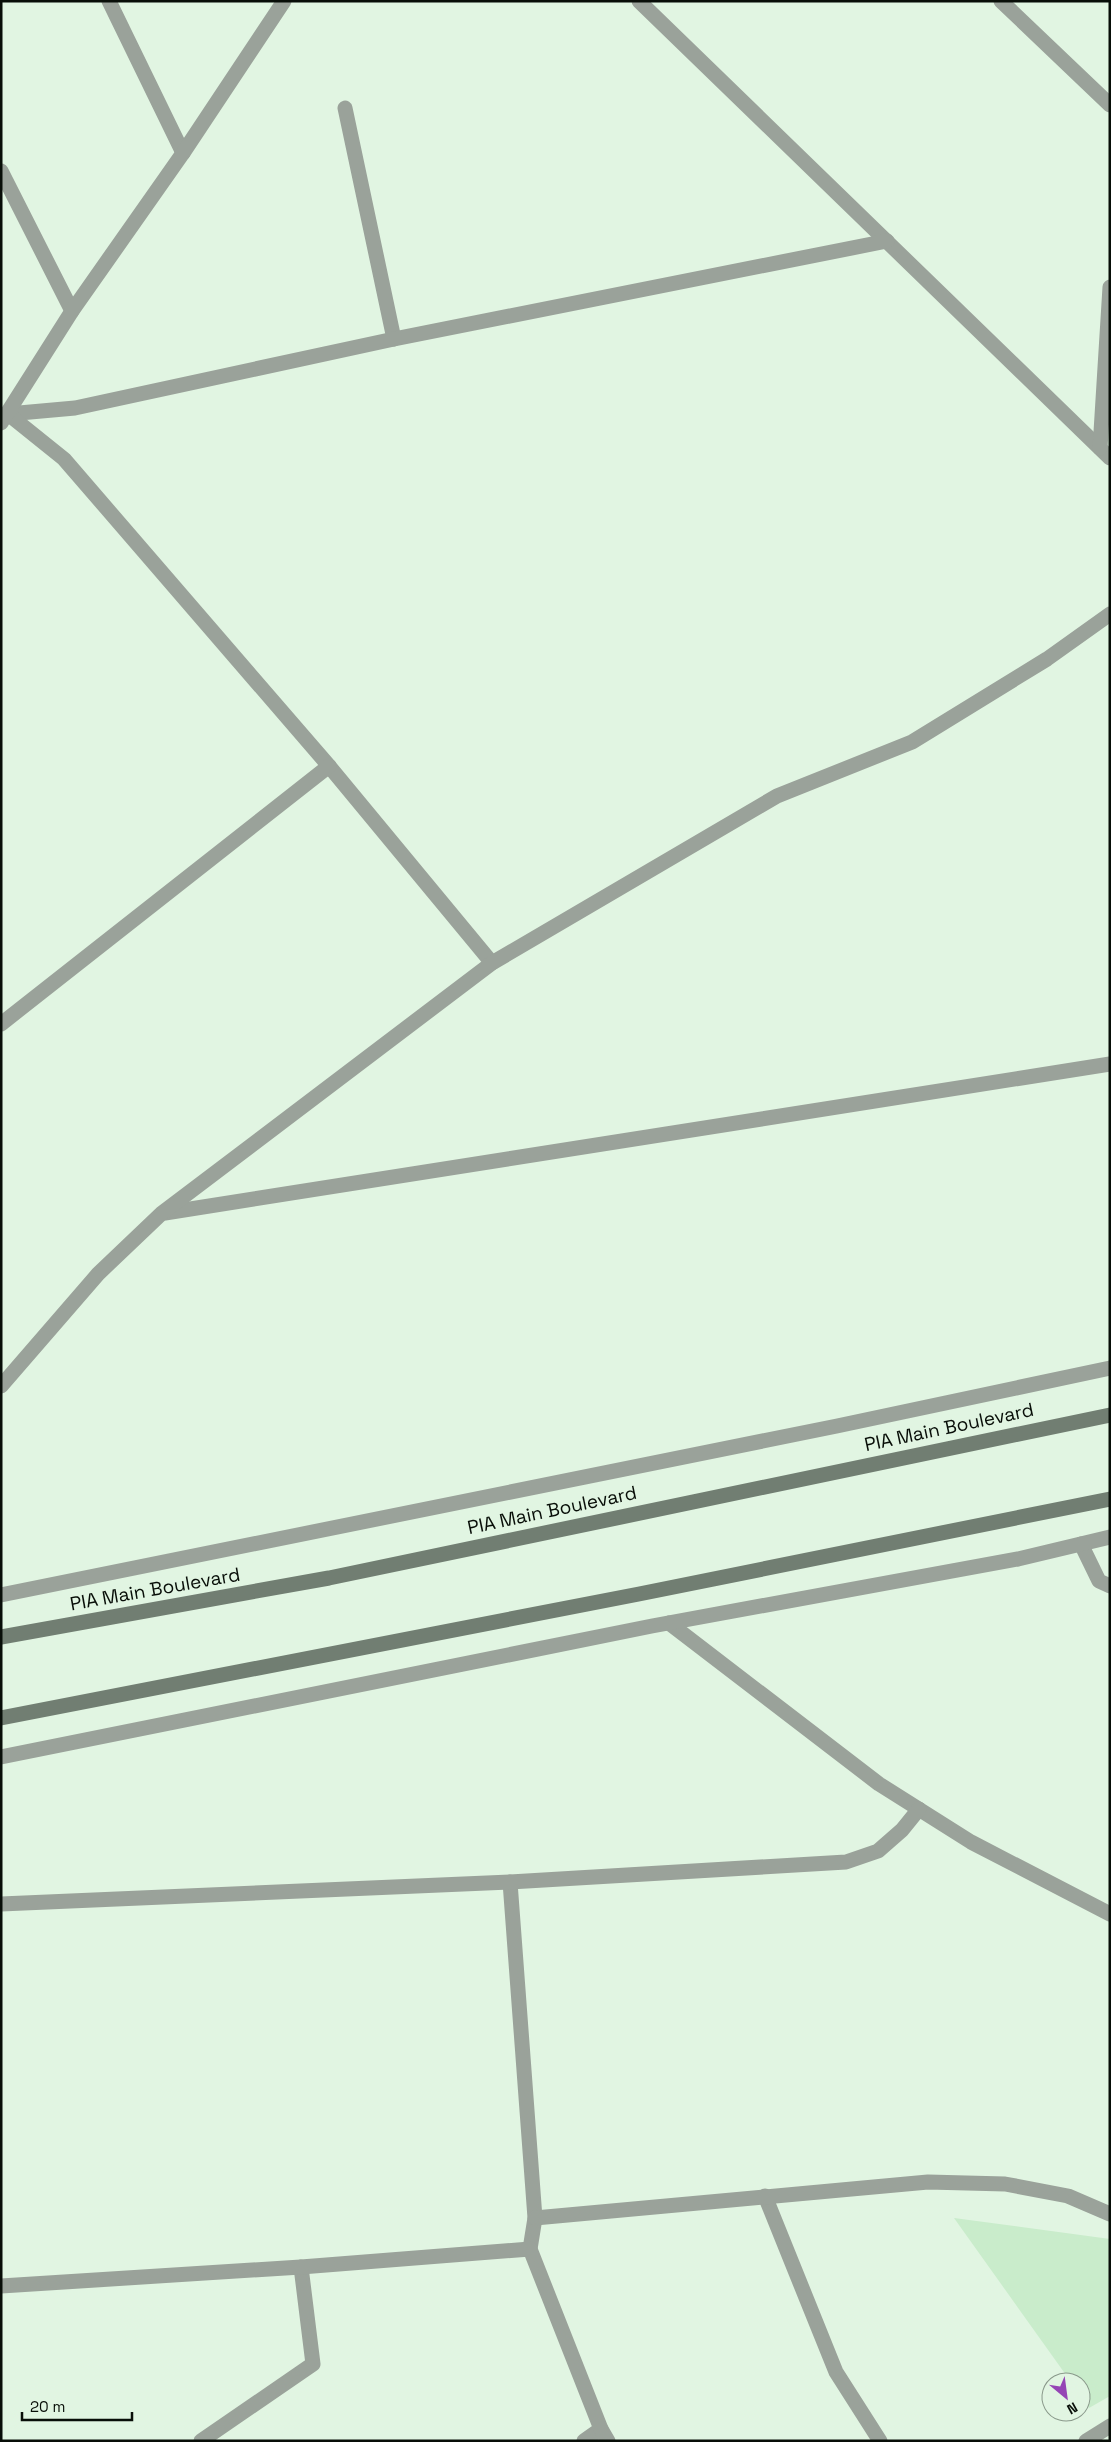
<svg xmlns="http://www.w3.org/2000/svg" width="1111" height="2442" viewBox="0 0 1111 2442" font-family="'Space Grotesk',sans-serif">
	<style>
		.green { fill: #c9eccb }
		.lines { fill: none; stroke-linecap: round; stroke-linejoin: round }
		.minor { stroke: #9aa29a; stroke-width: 15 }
		.tertiary { stroke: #9aa29a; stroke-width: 15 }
		.secondary { stroke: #717e72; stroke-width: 15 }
		.labels { text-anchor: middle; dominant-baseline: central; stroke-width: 4; stroke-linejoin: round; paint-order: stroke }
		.street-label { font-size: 19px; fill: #080e08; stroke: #e1f5e2 }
	</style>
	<rect width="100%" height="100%" fill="#e1f5e2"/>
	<polygon class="green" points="954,2218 1110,2239 1110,2396 1089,2408 1081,2396 1081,2382 1071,2382"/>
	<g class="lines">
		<g class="minor">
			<polyline points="109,1 183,153"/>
			<polyline points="639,1 1110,458"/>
			<polyline points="1001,1 1110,105"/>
			<polyline points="345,108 394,339"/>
			<polyline points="1,171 72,311"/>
			<polyline points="8,414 75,408 394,339 887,241"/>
			<polyline points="8,414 64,459 329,766 492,963"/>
			<polyline points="1,423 72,311 183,153 284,1"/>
			<polyline points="1100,448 1110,287"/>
			<polyline points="1,1024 329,766"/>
			<polyline points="165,1213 1110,1064"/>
			<polyline points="1,1386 98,1274 162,1213 492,963 777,796 912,742 1047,659 1110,614"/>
			<polyline points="1081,1544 1099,1581 1110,1586"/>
			<polyline points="1,1595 837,1426 1110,1368"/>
			<polyline points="669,1623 879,1784 971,1842 1110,1914"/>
			<polyline points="1,1757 652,1626 1018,1559 1110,1537"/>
			<polyline points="510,1882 535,2218 530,2249"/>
			<polyline points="1,1904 510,1882 846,1862 878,1851 902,1830 919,1809"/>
			<polyline points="765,2196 836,2372 880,2441"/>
			<polyline points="535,2218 928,2182 1005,2184 1068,2196 1110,2214"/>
			<polyline points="201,2441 313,2364 301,2267"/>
			<polyline points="584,2441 601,2429"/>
			<polyline points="1086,2441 1110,2426"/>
		</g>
		<polyline class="tertiary" points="1,2286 301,2267 530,2249 601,2429 608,2441"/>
		<g class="secondary">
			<polyline points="1,1637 329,1578 1110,1415"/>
			<polyline points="1,1718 639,1594 1110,1499"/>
		</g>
	</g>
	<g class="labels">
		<g class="street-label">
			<text transform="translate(949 1427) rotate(-12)">PIA Main Boulevard</text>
			<text transform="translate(552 1510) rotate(-12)">PIA Main Boulevard</text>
			<text transform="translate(155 1589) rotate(-10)">PIA Main Boulevard</text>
		</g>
	</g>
	<rect width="1111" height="2442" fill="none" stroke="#080e08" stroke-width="5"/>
	<g transform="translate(1066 2397) rotate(151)"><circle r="24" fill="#e1f5e2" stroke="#8a998b"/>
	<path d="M0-4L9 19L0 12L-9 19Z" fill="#9545b5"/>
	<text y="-8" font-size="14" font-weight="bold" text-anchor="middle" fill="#080e08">N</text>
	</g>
	<path d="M22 2412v8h110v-8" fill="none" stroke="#080e08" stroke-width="2.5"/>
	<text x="30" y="2412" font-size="15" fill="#080e08" stroke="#e1f5e2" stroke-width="4" paint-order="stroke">20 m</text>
</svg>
